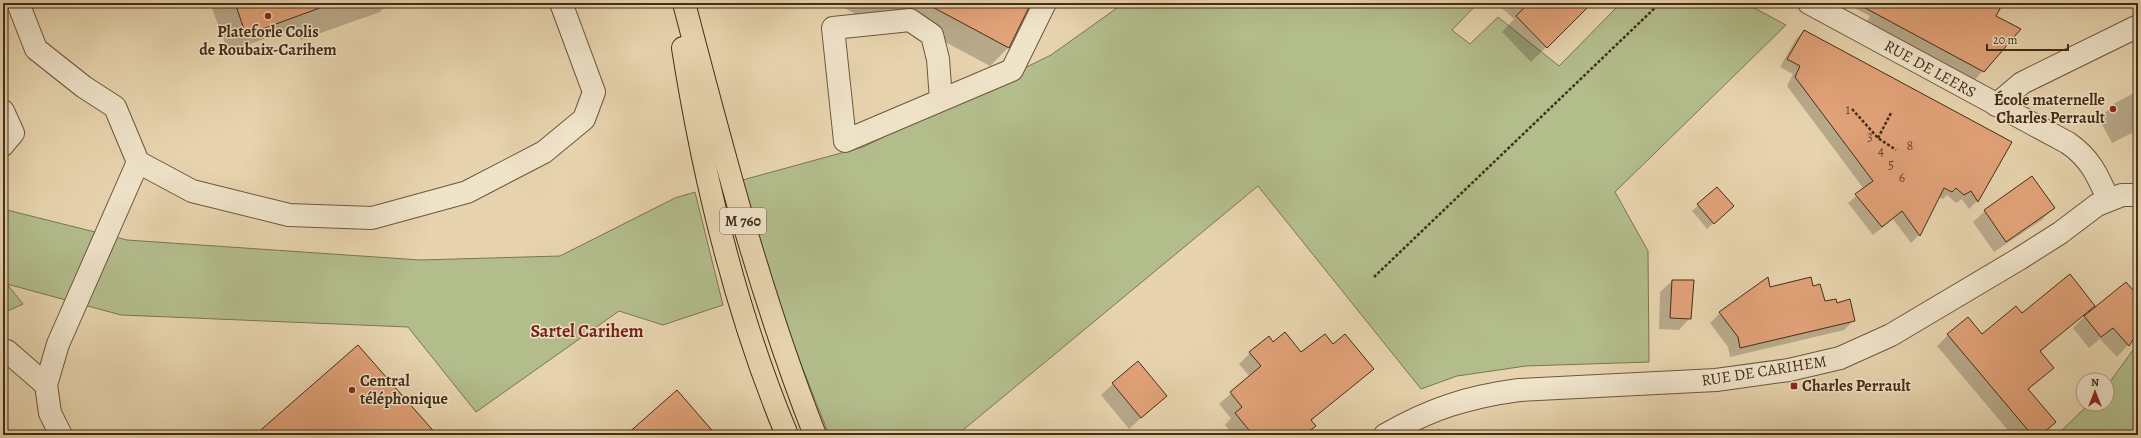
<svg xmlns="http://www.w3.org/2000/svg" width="2141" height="438" viewBox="0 0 2141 438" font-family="Alegreya,serif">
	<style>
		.green { fill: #b3bd8c; stroke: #7c7552 }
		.shadow { fill: #0003 }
		.building { fill: #e2a279; stroke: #442d17 }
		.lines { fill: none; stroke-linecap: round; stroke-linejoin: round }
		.minor-casing { stroke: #6d573d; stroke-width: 24 }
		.major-casing { stroke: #442d17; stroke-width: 24 }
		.path { stroke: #442d17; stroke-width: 2.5; stroke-dasharray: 3 2; stroke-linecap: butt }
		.minor { stroke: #efe3ca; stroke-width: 22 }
		.major { stroke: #e7d4ae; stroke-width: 22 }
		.poi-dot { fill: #8f2418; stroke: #efe3ca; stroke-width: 1.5 }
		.labels { text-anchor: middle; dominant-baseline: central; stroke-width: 3; stroke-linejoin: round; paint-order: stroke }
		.number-label { font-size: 14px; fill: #6c4a30 }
		.shield { fill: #efe3ca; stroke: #77644d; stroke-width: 1 }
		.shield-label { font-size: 15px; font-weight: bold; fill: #442d17 }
		.poi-label { font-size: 16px; font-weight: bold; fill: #442d17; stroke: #efe3ca; text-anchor: start }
		.street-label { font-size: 16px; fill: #442d17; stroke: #efe3ca }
		.quarter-label { font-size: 18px; font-weight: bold; fill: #7a1f14; stroke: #efe3ca }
	</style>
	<rect width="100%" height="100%" fill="#e7d4ae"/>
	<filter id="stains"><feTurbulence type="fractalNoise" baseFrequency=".005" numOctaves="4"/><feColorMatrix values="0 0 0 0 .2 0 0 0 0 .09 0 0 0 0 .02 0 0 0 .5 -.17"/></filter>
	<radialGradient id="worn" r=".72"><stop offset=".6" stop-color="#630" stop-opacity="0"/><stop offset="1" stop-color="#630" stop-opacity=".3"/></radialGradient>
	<g class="green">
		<polygon points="1124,3 1478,3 1452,30 1470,44 1498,17 1559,66 1621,3 1745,3 1786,25 1615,192 1648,251 1649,362 1526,366 1457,376 1421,389 1258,186 957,435 829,435 789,334 739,181 863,147 1051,55"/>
		<polygon points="695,192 723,305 663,325 619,311 476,412 408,327 121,315 7,284 23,304 3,313 3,209 127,240 420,260 560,256 675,198"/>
		<polygon points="2138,343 2138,435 2057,435 2089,404 2107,404 2107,386"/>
	</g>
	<g class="shadow">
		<polygon points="210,3 389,3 380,12 301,40 297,27 228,52"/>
		<polygon points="836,3 1030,3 1008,48 990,66 891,13 878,27"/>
		<polygon points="1496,3 1591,3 1531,62 1502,32 1514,19"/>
		<polygon points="1845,3 2002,3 1994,16 2019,29 1972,83 1865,24 1870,16"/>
		<polygon points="1804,31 2010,142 1977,201 1969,209 1962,199 1956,203 1947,195 1943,199 1938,197 1919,235 1911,243 1893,219 1873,235 1848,203 1864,189 1787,86 1793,74 1780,67 1796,39"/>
		<polygon points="2138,91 2138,130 2112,143 2099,119 2115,103"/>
		<polygon points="1717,188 1726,212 1707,229 1692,211"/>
		<polygon points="2053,208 2042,220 1994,252 1973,222 1985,211"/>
		<polygon points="1672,281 1690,318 1679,330 1659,329 1660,292"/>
		<polygon points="2138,284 2138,330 2128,345 2117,357 2100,339 2089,348 2073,328 2085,316 2133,292"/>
		<polygon points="1812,287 1825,302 1837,304 1854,320 1844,330 1730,357 1728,347 1710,323 1720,313 1769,288"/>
		<polygon points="2093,306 2040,352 2053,367 2028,390 2055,422 2041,435 2012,435 1937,346 1948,335 1982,336"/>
		<polygon points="1273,343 1301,354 1333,345 1372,369 1310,421 1314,426 1305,435 1233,435 1225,425 1231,418 1219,404 1250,377 1239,364 1250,353"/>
		<polygon points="1113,384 1165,396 1129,429 1101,395"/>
		<polygon points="1439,428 1442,435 1430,435"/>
	</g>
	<g class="building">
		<polygon points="235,3 325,3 325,6 246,35"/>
		<polygon points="925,3 1031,3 1009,48"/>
		<polygon points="1529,3 1592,3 1547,48 1516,16"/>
		<polygon points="1856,3 2003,3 1996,16 2021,29 1984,72"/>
		<polygon points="1804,30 2012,142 1978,202 1971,191 1964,195 1956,188 1952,192 1944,188 1920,236 1902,211 1882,227 1855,194 1873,181 1795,77 1800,66 1787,59"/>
		<polygon points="2032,176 2055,208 2006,242 1984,210"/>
		<polygon points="1717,187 1734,206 1714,224 1697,204"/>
		<polygon points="2070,274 2095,306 2040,351 2054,368 2028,389 2056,422 2041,435 2032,435 1947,334 1968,317 1982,334 2016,306 2022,313"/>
		<polygon points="1768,277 1770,287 1811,277 1813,286 1820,284 1825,301 1836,299 1837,303 1850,299 1855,321 1740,348 1738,337 1719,312"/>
		<polygon points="1672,280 1694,280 1691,319 1670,318"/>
		<polygon points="2126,282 2138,296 2138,332 2129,346 2113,328 2101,337 2084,316"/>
		<polygon points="1285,332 1301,352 1325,334 1333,344 1345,334 1374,369 1311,420 1316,426 1304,435 1253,435 1235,413 1242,407 1230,392 1261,366 1249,352 1269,336 1273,342"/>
		<polygon points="358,345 437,435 255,435"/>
		<polygon points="1138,361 1167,396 1141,418 1112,383"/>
		<polygon points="677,390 716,435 626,435"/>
	</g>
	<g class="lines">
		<defs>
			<g id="minor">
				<polyline points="18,3 36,49 84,87 115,107 138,162 192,191 289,215 372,218 467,192 544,152 584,119 594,92 561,3"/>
				<path d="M1809,3L2068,143C2090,158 2098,176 2108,199"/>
				<polyline points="941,100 938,59 932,35 910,20 833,28 845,141 1012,70 1045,3"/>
				<polyline points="1996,105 2022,83 2138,26"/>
				<polyline points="3,111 13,133 3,145"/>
				<polyline points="3,351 7,351 46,385"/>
				<polyline points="61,435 50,413 46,385 58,344 138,162"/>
				<path d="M1385,435C1430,409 1467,397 1519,390L1716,380L1789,370L1840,358L1891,335L2019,259L2060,233L2097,205L2122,195H2138"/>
			</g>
			<g id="major">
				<path d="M684,3C722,149 760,295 815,435"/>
				<path d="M683,48C704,180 735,311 787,435"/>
			</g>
		</defs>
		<use href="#minor" class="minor-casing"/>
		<use href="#major" class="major-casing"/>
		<g class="path">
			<polyline points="1852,109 1878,138 1896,150"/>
			<polyline points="1878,138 1891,113"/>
			<polyline points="1374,277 1660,3"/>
		</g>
		<use href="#minor" class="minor"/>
		<use href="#major" class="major"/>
	</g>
	<g class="poi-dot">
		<circle cx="268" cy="16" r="4"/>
		<circle cx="2113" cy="109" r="4"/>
		<rect x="1790" y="382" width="8" height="8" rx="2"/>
		<circle cx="352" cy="390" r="4"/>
	</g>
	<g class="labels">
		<g class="number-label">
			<text x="1848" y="109">1</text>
			<text x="1870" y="136">3</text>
			<text x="1910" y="145">8</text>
			<text x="1881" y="150">4</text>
			<text x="1891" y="164">5</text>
			<text x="1902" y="177">6</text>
		</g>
		<rect class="shield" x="720" y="208" width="46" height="26" rx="3"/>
		<g class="shield-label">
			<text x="743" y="221">M 760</text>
		</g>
		<g class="poi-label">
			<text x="268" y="32" text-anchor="middle">Plateforle Colis<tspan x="268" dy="18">de Roubaix-Carihem</tspan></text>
			<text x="2105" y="100" text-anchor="end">École maternelle<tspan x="2105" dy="18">Charles Perrault</tspan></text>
			<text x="360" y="381">Central<tspan x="360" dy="18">téléphonique</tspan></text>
			<text x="1802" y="386">Charles Perrault</text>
		</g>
		<g class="street-label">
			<text transform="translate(1930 69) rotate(29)">RUE DE LEERS</text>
			<text transform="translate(1764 371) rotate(-9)">RUE DE CARIHEM</text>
		</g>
		<g class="quarter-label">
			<text x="587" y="331">Sartel Carihem</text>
		</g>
	</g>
	<rect width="2141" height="438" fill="none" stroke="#e7d4ae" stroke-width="16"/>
	<rect x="4" y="4" width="2133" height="430" fill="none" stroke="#442d17" stroke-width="2"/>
	<rect x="8" y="8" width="2125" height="422" fill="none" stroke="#442d17"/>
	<g transform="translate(2095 392)"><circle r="19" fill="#efe3ca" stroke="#ab9a82"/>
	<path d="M0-3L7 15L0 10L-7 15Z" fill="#8f2418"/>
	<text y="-6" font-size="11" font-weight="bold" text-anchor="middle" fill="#442d17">N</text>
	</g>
	<path d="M1987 44v6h81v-6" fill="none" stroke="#442d17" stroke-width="2"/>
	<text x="1993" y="44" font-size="12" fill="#442d17" stroke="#efe3ca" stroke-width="3" paint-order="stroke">20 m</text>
	<rect width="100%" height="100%" filter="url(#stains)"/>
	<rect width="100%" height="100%" fill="url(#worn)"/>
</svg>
